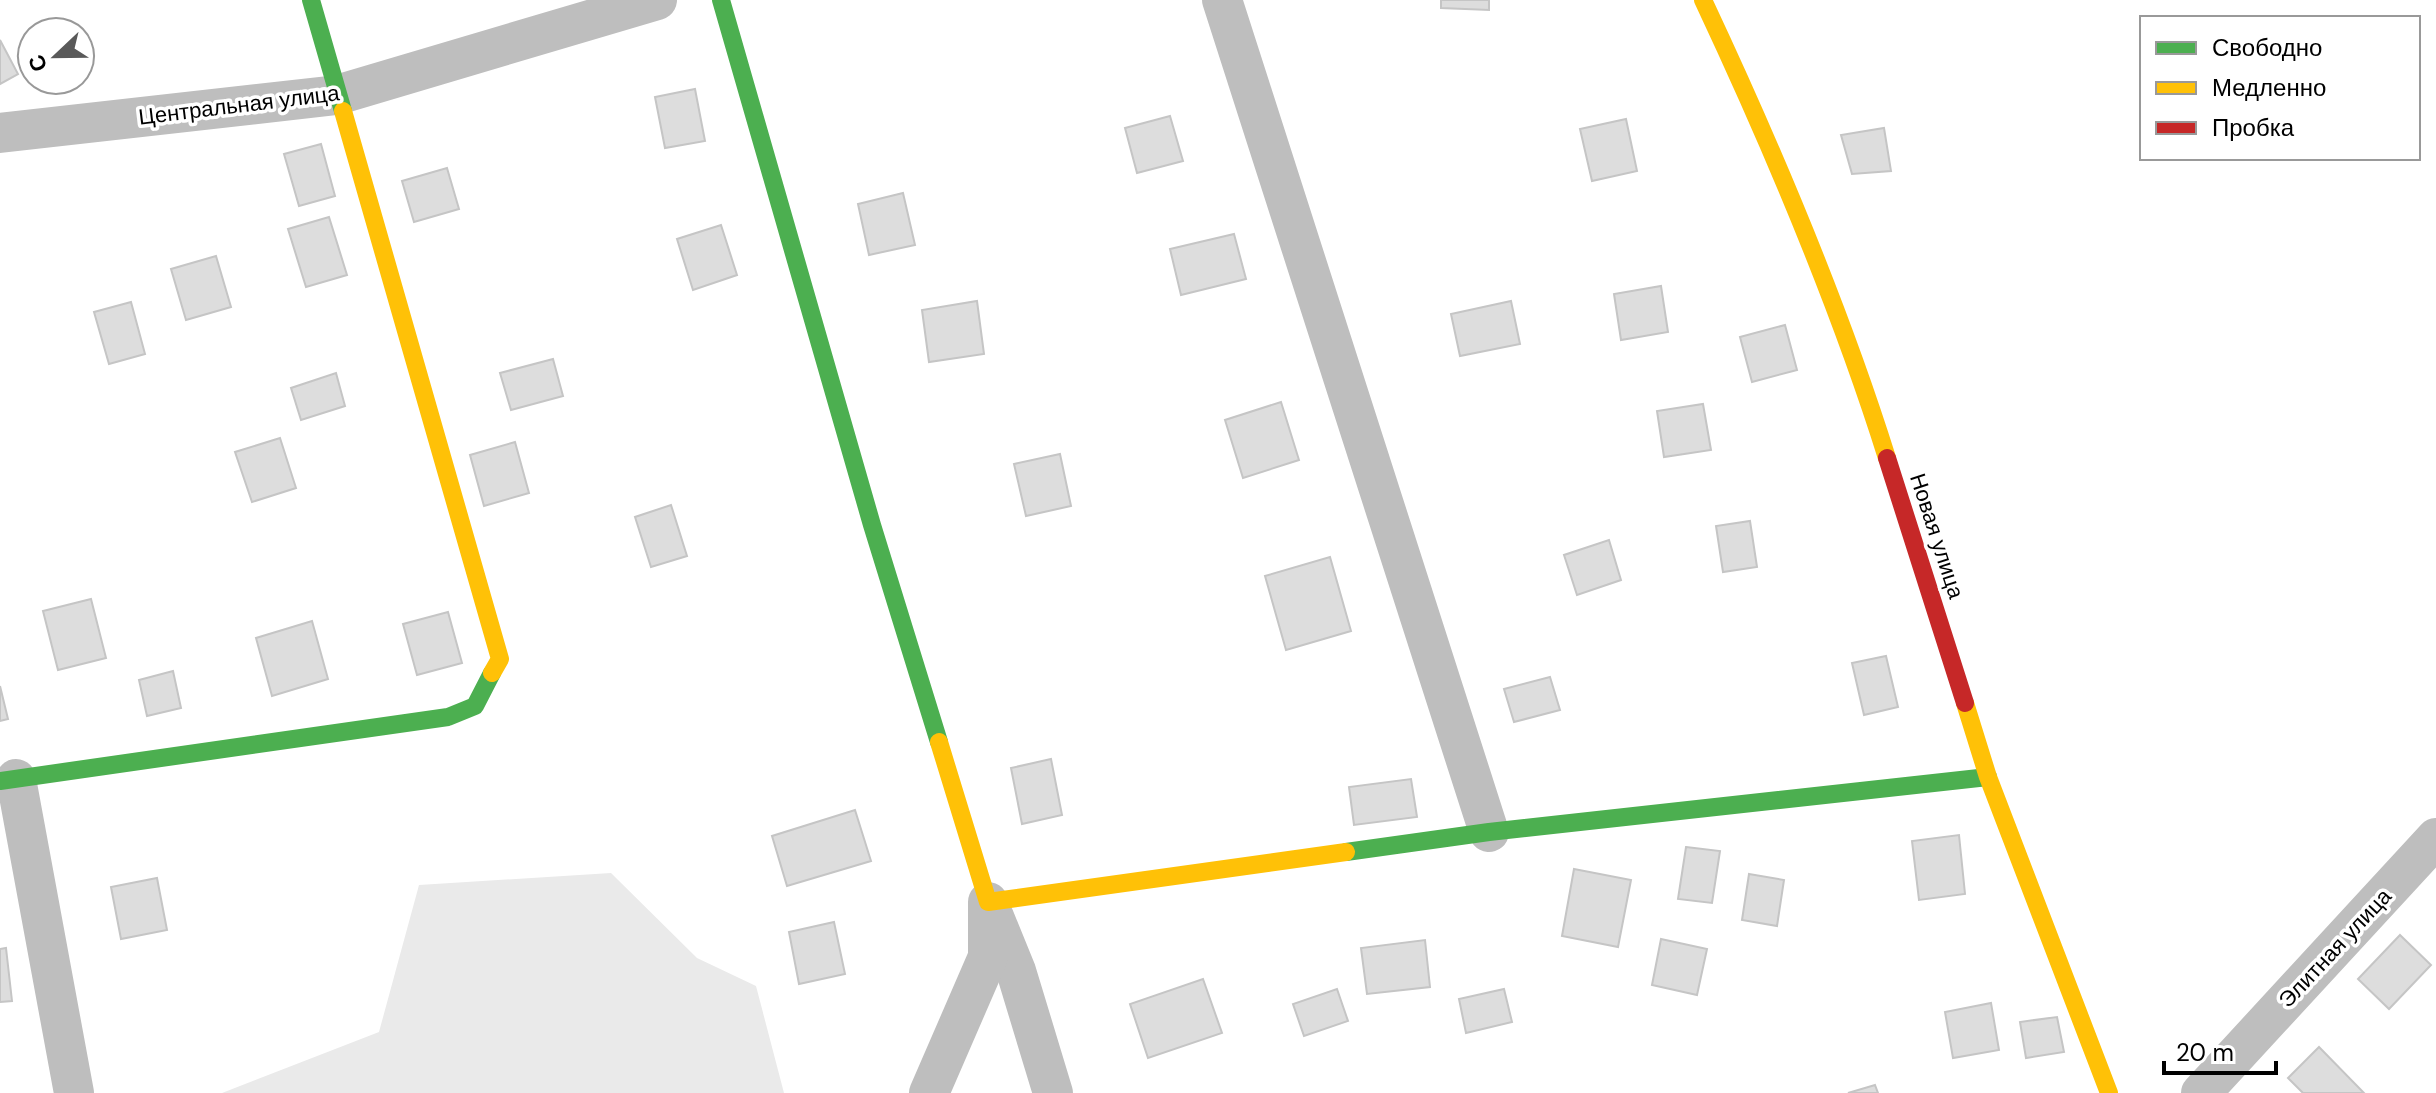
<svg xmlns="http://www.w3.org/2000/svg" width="2436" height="1093" viewBox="0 0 2436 1093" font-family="'DM Sans',sans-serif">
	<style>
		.green { fill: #eaeaea }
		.building { fill: #ddd; stroke: #c5c5c5; stroke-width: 2 }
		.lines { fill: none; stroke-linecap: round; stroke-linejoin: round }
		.street { stroke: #bebebe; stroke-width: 40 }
		.fast { stroke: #4caf50; stroke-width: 18 }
		.slow { stroke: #ffc107; stroke-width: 18 }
		.jam { stroke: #c62828; stroke-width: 18 }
		.labels { text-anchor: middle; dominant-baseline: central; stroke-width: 7; stroke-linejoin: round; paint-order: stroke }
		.street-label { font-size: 22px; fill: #000; stroke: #fff }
	</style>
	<rect width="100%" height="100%" fill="#fff"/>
	<polygon class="green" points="611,873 697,958 756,986 784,1093 222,1093 379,1032 419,885"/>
	<g class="building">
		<polygon points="1441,0 1489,0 1489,10 1441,8"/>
		<polygon points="0,40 18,74 0,84"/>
		<polygon points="695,89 705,141 665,148 655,97"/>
		<polygon points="1170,116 1183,161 1137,173 1125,128"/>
		<polygon points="1626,119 1637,171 1592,181 1580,129"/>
		<polygon points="1884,128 1891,171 1852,174 1841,135"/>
		<polygon points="321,144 335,196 299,206 284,154"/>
		<polygon points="447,168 459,209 414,222 402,181"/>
		<polygon points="903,193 915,245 869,255 858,204"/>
		<polygon points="329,217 347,275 306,287 288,229"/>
		<polygon points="721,225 737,275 693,290 677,239"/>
		<polygon points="1234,234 1246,279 1181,295 1170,249"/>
		<polygon points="216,256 231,307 186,320 171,269"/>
		<polygon points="1661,286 1668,332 1621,340 1614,294"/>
		<polygon points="977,301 984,354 929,362 922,310"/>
		<polygon points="1511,301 1520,344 1460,356 1451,314"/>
		<polygon points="131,302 145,354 109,364 94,312"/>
		<polygon points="1785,325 1797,370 1752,382 1740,337"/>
		<polygon points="553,359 563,396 511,410 500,373"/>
		<polygon points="336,373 345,406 301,420 291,388"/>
		<polygon points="1281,402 1299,460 1243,478 1225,420"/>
		<polygon points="1703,404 1711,450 1664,457 1657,411"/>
		<polygon points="280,438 296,488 252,502 235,452"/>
		<polygon points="515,442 529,493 484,506 470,455"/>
		<polygon points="1060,454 1071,506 1026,516 1014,464"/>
		<polygon points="671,505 687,556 651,567 635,517"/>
		<polygon points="1750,521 1757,567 1723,572 1716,526"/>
		<polygon points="1609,540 1621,580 1577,595 1564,555"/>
		<polygon points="1330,557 1351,631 1286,650 1265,576"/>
		<polygon points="91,599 106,658 58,670 43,611"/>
		<polygon points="448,612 462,663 417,675 403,624"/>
		<polygon points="312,621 328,679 272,696 256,638"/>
		<polygon points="1886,656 1898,707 1864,715 1852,663"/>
		<polygon points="173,671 181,708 147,716 139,680"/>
		<polygon points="1550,677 1560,710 1514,722 1504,689"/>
		<polygon points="0,686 8,719 0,721"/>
		<polygon points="1051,759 1062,815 1022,824 1011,768"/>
		<polygon points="1411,779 1417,817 1354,825 1349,787"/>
		<polygon points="855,810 871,861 787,886 772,836"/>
		<polygon points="1959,835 1965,894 1919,900 1912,841"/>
		<polygon points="1686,847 1720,851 1712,903 1678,899"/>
		<polygon points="1574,869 1631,880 1618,947 1562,936"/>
		<polygon points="1749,874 1784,880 1777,926 1742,920"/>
		<polygon points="157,878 167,930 121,939 111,887"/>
		<polygon points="834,922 845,974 799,984 789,932"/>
		<polygon points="2400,935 2431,965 2389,1009 2358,979"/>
		<polygon points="1661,939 1707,949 1697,995 1652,985"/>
		<polygon points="1425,940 1430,987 1367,994 1361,948"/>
		<polygon points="6,948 12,1001 0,1002 0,949"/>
		<polygon points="1203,979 1222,1033 1148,1058 1130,1004"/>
		<polygon points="1337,989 1348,1021 1304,1036 1293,1004"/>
		<polygon points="1504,989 1512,1022 1466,1033 1459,999"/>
		<polygon points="1991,1003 1999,1050 1953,1058 1945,1012"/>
		<polygon points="2057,1017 2064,1052 2026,1058 2020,1022"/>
		<polygon points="2319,1047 2364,1093 2303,1093 2288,1078"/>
		<polygon points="1875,1085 1878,1093 1848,1093"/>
	</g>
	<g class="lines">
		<g class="street">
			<polyline points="1222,0 1489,832"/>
			<polyline points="0,133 337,95 657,0"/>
			<polyline points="16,779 74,1093"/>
			<polyline points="994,917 1016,971 1053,1093"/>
			<polyline points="929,1093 988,957 988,902"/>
			<polyline points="2201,1093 2436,838"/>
		</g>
		<g class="fast">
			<polyline points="311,0 343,111"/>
			<polyline points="721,0 872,525 939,742"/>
			<polyline points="0,781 448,717 475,706 492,673"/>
			<polyline points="1346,852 1489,832 1988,777"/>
		</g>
		<g class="slow">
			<path d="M1703,0C1773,149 1838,302 1887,458"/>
			<polyline points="343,111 500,659 492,673"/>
			<polyline points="1965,703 1988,777 2109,1093"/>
			<polyline points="939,742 988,902 1346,852"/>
		</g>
		<polyline class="jam" points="1887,458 1965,703"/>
	</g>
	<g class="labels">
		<g class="street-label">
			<text transform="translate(239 105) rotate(-7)">Центральная улица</text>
			<text transform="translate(1937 536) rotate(72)">Новая улица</text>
			<text transform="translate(2335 948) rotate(-47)">Элитная улица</text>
		</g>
	</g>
	<rect x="2140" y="16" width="280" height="144" fill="#ffffff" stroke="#999999" stroke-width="2"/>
	<rect x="2156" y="42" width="40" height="12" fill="#4caf50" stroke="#999999" stroke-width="2"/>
	<text x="2212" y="56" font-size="24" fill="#000000">Свободно</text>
	<rect x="2156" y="82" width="40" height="12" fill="#ffc107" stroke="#999999" stroke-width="2"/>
	<text x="2212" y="96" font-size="24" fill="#000000">Медленно</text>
	<rect x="2156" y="122" width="40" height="12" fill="#c62828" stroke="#999999" stroke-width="2"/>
	<text x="2212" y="136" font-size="24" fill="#000000">Пробка</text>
	<g transform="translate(56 56) rotate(248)"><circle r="38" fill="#ffffff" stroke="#999999" stroke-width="2"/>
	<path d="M0-6L14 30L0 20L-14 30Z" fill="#595959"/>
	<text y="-12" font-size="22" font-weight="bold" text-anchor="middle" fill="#000000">С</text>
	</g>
	<path d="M2164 1061v12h112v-12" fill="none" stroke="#000000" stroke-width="4"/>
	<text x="2176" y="1061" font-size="24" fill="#000000" stroke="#ffffff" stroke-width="6" paint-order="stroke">20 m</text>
</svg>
